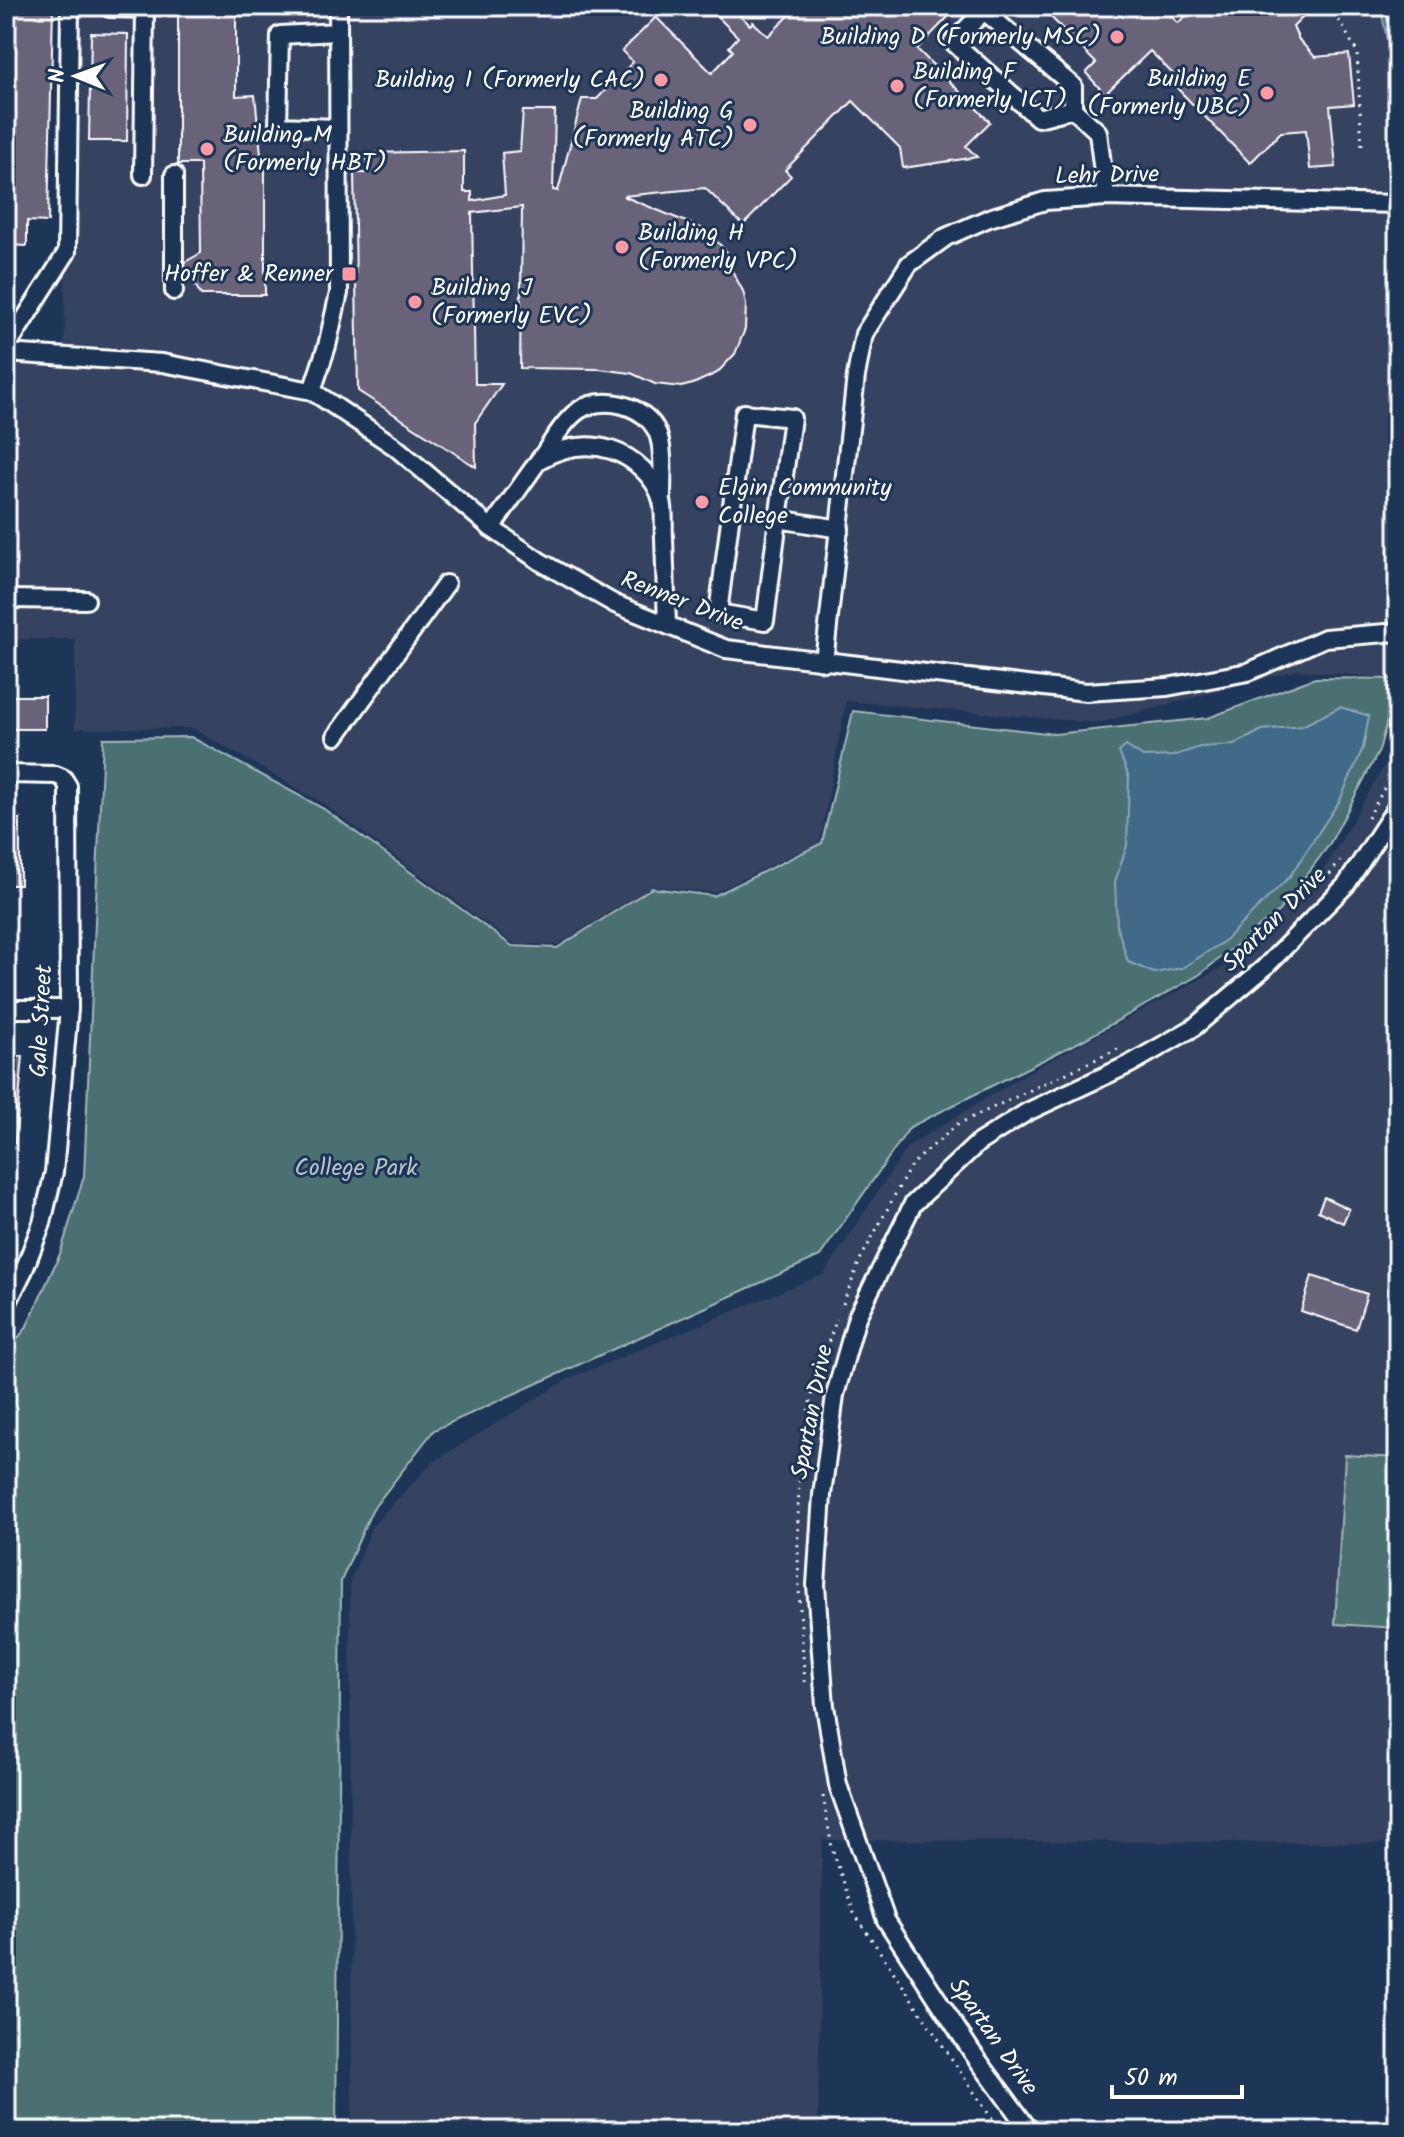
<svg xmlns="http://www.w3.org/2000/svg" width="1404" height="2137" viewBox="0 0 1404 2137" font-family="Kalam,sans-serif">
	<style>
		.built { fill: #344361 }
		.green { fill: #4b7072; stroke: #a5b8b8; stroke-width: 2 }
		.water { fill: #416a88; stroke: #8da6b8; stroke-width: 2 }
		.building { fill: #696379; stroke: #fff; stroke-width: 2 }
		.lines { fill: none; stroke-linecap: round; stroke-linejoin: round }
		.minor-casing { stroke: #fff; stroke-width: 22 }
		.path { stroke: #fff; stroke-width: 3; stroke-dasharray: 2 6; stroke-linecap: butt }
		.minor { stroke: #1d3557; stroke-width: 16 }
		.poi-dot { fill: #ff9aa2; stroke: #1d3557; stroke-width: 3 }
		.labels { text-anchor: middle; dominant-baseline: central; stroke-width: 6; stroke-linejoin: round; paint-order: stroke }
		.poi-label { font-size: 24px; fill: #fff; stroke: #1d3557; text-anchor: end }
		.street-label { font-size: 24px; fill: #fff; stroke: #1d3557 }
		.park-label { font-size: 24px; fill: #b7c6c7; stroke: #1d3557 }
	</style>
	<rect width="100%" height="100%" fill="#1d3557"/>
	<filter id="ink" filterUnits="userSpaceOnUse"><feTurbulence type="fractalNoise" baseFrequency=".0125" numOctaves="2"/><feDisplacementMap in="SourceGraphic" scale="16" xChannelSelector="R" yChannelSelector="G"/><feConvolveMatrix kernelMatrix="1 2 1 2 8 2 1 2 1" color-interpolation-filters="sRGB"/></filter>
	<g filter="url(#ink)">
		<g class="built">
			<polygon points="68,6 1398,6 1398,679 1297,670 1099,723 846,701 820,842 714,893 652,886 557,945 514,944 321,802 192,728 75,729 75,639 6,639 6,365 64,364"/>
			<polygon points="1398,742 1398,1843 822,1840 818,2131 352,2131 350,1582 372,1526 433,1462 568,1379 824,1274 907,1147 1025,1074 1232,962 1326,866"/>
		</g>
		<g class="green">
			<polygon points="1315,678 1398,679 1379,751 1329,845 1279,911 1199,975 1083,1040 910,1127 820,1256 434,1430 372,1510 341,1581 336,2131 6,2131 6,1353 26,1328 60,1254 84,1176 103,738 191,737 324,809 512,946 557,948 652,888 714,896 822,843 853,711 1055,734 1208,718"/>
			<polygon points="1345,1455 1398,1458 1398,1628 1335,1624"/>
		</g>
		<g class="water">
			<polygon points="1380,6 1398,6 1398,91"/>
			<polygon points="1340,707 1369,716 1363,748 1340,800 1290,876 1223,942 1182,968 1154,973 1128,962 1117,926 1115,882 1127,845 1129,777 1119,752 1126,746 1143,757 1173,756 1200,747 1234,745 1262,730 1302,726"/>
		</g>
		<g class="building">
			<polygon points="6,6 53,6 48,222 27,221 27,246 6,245"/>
			<polygon points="178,6 236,6 236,96 255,95 262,164 265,164 265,295 201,295 185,267 185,262 201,253 200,164 178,164"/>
			<polygon points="707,6 731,6 750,25 753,22 768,36 799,6 939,6 949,16 917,49 990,122 966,146 977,157 903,168 900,148 853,101 785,170 791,176 743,225 705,188 623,196 706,230 727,252 731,269 743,291 746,304 745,329 735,354 717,373 693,384 681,387 655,384 631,373 599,369 520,368 522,207 472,213 475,384 502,384 475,423 476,467 358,391 354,173 367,173 367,153 464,151 464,192 472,192 472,201 505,195 502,153 520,151 523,111 555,111 553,190 558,191 582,99 597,99 633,62 622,51 656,17 712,73 733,51 729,47 738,37"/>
			<polygon points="1040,6 1162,6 1178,23 1196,6 1300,6 1307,13 1293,27 1299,40 1315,57 1349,54 1354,104 1330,106 1336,167 1310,169 1306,130 1281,132 1250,163 1170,81 1175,76 1150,51 1105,94 1086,73 1096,63"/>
			<polygon points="91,33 128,34 127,141 89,141"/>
			<rect x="6" y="696" width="39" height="33"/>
			<rect x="6" y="819" width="14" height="66"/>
			<polygon points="6,1056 23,1056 15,1143 6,1142"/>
			<polygon points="1324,1197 1349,1209 1343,1223 1318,1211"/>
			<polygon points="1312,1276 1367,1294 1356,1329 1301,1311"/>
		</g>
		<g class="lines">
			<defs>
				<g id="minor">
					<polyline points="110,6 110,8 145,9 143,175"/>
					<polyline points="338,32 280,35 278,126 338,128"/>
					<polyline points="1073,109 1073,86 984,11 953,42 1038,118 1073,109 1098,132 1106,197"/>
					<polyline points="174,175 174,291"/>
					<polyline points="6,348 67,252 70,6"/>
					<polyline points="6,353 162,363 312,391 394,446 491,528 541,562 615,604 726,649 1086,692 1167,687 1248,672 1325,638 1398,632"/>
					<polyline points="312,391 327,346 339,293 338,6"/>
					<path d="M541,458C551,444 561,425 574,414C600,391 653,405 660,441C664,458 662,479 662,496"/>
					<polyline points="778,519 765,621 718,613 744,413 792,418 778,519 840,529"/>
					<path d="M491,528L539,460C562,447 585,442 611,450C633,457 656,477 662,501C665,512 663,526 664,538C665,567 666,596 667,625"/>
					<polyline points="6,599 86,600"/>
					<polyline points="824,662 856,376 864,334 909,264 946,237 989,218 1045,201 1106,197 1398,204"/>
					<polyline points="336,736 446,584"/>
					<polyline points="6,774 56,775 63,778 68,786 69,1009 54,1172 42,1223 24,1270 6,1306"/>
					<polyline points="6,1009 69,1009"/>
					<polyline points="1030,2131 972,2052 886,1920 838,1785 825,1706 816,1585 822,1495 835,1395 857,1317 913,1204 978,1143 1027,1112 1130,1064 1193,1028 1263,969 1346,885 1398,805"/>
				</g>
			</defs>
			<use href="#minor" class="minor-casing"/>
			<g class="path">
				<polyline points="1331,6 1357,52 1362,148"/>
				<polyline points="1368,818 1398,763"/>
				<polyline points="1325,881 1340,861"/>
				<polyline points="843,1304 860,1260 911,1165 958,1124 1120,1048"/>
				<path d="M805,1682C799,1604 794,1526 802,1449C806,1406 822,1358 837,1319"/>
				<polyline points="823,1796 832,1848 854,1913 1000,2131"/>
			</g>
			<use href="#minor" class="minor"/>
		</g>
	</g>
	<g class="poi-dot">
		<circle cx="1117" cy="37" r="8"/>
		<circle cx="661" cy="80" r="8"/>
		<circle cx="897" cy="86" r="8"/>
		<circle cx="1267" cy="93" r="8"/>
		<circle cx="750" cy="125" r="8"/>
		<circle cx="207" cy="149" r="8"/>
		<circle cx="622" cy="247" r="8"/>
		<rect x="341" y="266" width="16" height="16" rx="4"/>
		<circle cx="415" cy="302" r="8"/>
		<circle cx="702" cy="502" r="8"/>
	</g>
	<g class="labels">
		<g class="poi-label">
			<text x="1101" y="37">Building D (Formerly MSC)</text>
			<text x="913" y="72" text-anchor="start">Building F<tspan x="913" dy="28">(Formerly ICT)</tspan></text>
			<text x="1251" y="79">Building E<tspan x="1251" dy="28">(Formerly UBC)</tspan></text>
			<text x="645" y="80">Building I (Formerly CAC)</text>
			<text x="734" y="111">Building G<tspan x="734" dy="28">(Formerly ATC)</tspan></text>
			<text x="223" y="135" text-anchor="start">Building M<tspan x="223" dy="28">(Formerly HBT)</tspan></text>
			<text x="638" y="233" text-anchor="start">Building H<tspan x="638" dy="28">(Formerly VPC)</tspan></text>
			<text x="333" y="274">Hoffer &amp; Renner</text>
			<text x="431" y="288" text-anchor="start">Building J<tspan x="431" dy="28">(Formerly EVC)</tspan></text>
			<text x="718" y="488" text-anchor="start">Elgin Community<tspan x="718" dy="28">College</tspan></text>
		</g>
		<g class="street-label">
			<text transform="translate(1107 176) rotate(-1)">Lehr Drive</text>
			<text transform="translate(682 602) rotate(21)">Renner Drive</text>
			<text transform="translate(1275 920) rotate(-45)">Spartan Drive</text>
			<text transform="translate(42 1021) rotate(-87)">Gale Street</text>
			<text transform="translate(813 1412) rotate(-79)">Spartan Drive</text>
			<text transform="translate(993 2037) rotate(55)">Spartan Drive</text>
		</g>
		<g class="park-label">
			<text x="356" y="1168">College Park</text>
		</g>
	</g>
	<rect width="1404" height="2137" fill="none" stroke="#1d3557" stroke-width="32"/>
	<rect x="16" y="16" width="1372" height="2105" fill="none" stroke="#fff" stroke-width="3" filter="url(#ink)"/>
	<g transform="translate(76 76) rotate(271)" stroke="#1d3557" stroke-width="6" paint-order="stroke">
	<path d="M0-6L14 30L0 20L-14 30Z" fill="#ffffff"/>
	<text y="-12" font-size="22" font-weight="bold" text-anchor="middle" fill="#ffffff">N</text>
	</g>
	<path d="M1112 2085v12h130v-12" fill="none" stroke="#ffffff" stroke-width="4"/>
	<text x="1124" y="2085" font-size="24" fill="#ffffff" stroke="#1d3557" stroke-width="6" paint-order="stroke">50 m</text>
</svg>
